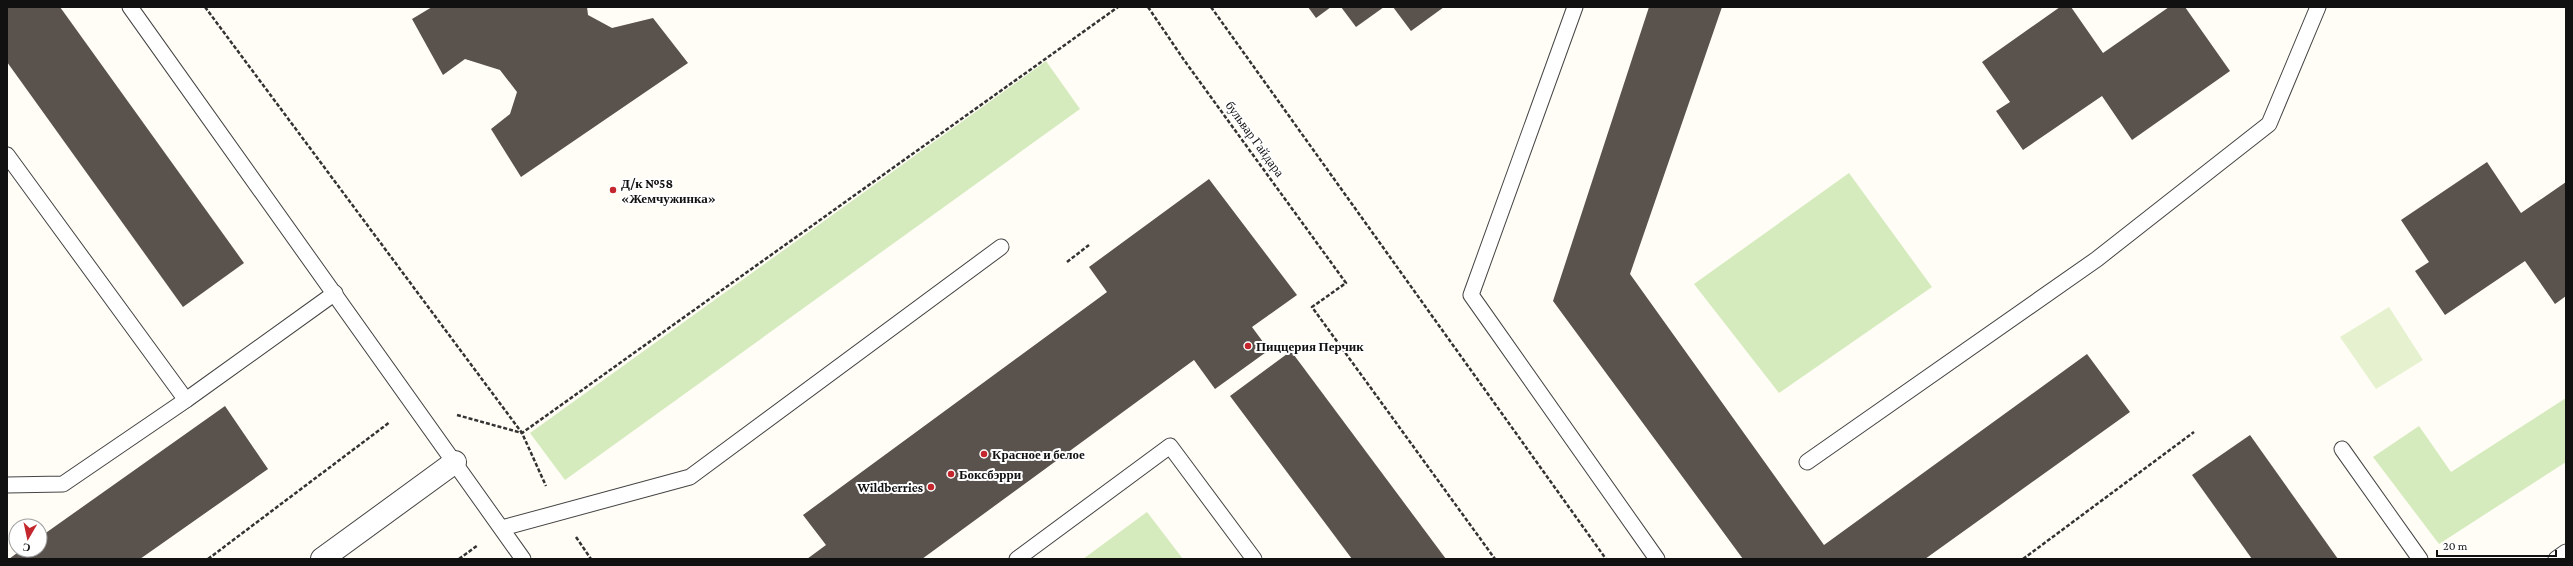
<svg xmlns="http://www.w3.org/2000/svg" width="2573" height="566" viewBox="0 0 2573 566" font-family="'Crimson Pro',serif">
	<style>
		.green { fill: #d5ebbd }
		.pitch { fill: #e6f2cf }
		.building { fill: #5a524d }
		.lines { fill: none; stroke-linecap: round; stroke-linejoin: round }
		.lane-casing { stroke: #444; stroke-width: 17 }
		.street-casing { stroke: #444; stroke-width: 24 }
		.path { stroke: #333; stroke-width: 2.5; stroke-dasharray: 4 2; stroke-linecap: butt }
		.lane { stroke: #fff; stroke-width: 15 }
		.street { stroke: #fff; stroke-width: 22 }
		.poi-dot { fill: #c4262e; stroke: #fff; stroke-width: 1.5 }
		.labels { text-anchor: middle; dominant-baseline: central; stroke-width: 4; stroke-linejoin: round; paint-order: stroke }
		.street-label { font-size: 13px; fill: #111; stroke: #fff }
		.poi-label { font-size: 13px; font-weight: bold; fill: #111; stroke: #fff; text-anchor: start }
	</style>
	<rect width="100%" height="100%" fill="#fffdf5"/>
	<g class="green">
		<polygon points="1046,61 1080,109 565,480 530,433"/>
		<polygon points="1849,173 1932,287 1779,393 1694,284"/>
		<polygon points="2566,398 2566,462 2439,544 2373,457 2419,426 2451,472"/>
		<polygon points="1147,512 1183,559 1083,559"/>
	</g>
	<polygon class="pitch" points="2389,307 2423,360 2376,389 2340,337"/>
	<g class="building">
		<polygon points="7,7 60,7 244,263 183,307 7,62"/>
		<polygon points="432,7 587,7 588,15 612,28 653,18 688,63 521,177 491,129 510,114 517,92 500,70 465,59 443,75 412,19"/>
		<polygon points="1308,7 1331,7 1316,18"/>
		<polygon points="1341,7 1384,7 1356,27"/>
		<polygon points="1393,7 1444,7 1411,31"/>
		<polygon points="1649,7 1722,7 1630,274 1824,545 2087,354 2130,412 1925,559 1743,559 1553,301"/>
		<polygon points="2060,7 2071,7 2103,53 2169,7 2185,7 2230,71 2132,140 2102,96 2023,150 1996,111 2010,102 1982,62"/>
		<polygon points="2487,162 2521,213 2566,182 2566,296 2555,304 2525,261 2445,315 2415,271 2429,262 2401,220"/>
		<polygon points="1209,179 1297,295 1252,327 1269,350 1215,389 1194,360 922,559 807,559 826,545 803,515 1107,292 1089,267"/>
		<polygon points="1291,351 1446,559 1352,559 1230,396"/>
		<polygon points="225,406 268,469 140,559 9,559 21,550 40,550 40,537"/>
		<polygon points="2250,435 2338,559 2252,559 2192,475"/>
	</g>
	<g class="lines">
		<defs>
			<g id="lane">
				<polyline points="130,7 523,559"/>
				<polyline points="1575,7 1471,295 1657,559"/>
				<polyline points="7,155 186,400"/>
				<polyline points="2342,449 2420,559"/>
				<polyline points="1807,462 2097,259 2269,124 2318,7"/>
				<polyline points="7,485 63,484 186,400 335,293"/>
				<polyline points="502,528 690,477 1001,247"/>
				<polyline points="1017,559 1170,446 1254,559"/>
				<polyline points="2556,559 2566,552"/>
			</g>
			<polyline id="street" points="322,559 455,462"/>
		</defs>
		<use href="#lane" class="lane-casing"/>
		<use href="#street" class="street-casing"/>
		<g class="path">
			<polyline points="205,7 522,433 546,486"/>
			<polyline points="1148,7 1184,60 1346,283 1312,307 1495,559"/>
			<polyline points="1211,7 1606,559"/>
			<polyline points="1067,262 1089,245"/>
			<polyline points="457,415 522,433 1118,7"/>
			<polyline points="576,537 591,559"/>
			<polyline points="208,559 390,422"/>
			<polyline points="459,559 478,545"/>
			<polyline points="2023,559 2194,432"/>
		</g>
		<use href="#lane" class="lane"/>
		<use href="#street" class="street"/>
	</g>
	<g class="poi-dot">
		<circle cx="613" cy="190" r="4"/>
		<circle cx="1248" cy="346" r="4"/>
		<circle cx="984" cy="454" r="4"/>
		<circle cx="951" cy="474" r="4"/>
		<circle cx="931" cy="487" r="4"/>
	</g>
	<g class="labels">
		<g class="street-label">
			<text transform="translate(1255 139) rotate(54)">бульвар Гайдара</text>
		</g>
		<g class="poi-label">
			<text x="621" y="183">Д/к №58<tspan x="621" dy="15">«Жемчужинка»</tspan></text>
			<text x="1256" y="346">Пиццерия Перчик</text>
			<text x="992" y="454">Красное и белое</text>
			<text x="959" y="474">Боксбэрри</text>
			<text x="923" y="487" text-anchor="end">Wildberries</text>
		</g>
	</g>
	<rect width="2573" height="566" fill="none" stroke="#111111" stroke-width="16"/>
	<g transform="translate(28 538) rotate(189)"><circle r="19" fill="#ffffff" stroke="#a0a0a0"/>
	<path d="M0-3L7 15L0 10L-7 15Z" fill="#c4262e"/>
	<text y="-6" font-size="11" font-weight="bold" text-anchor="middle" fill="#111111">С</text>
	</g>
	<path d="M2437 550v6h119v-6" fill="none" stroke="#111111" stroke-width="2"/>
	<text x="2443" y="550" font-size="12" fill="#111111" stroke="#ffffff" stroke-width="3" paint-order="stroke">20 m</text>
</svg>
